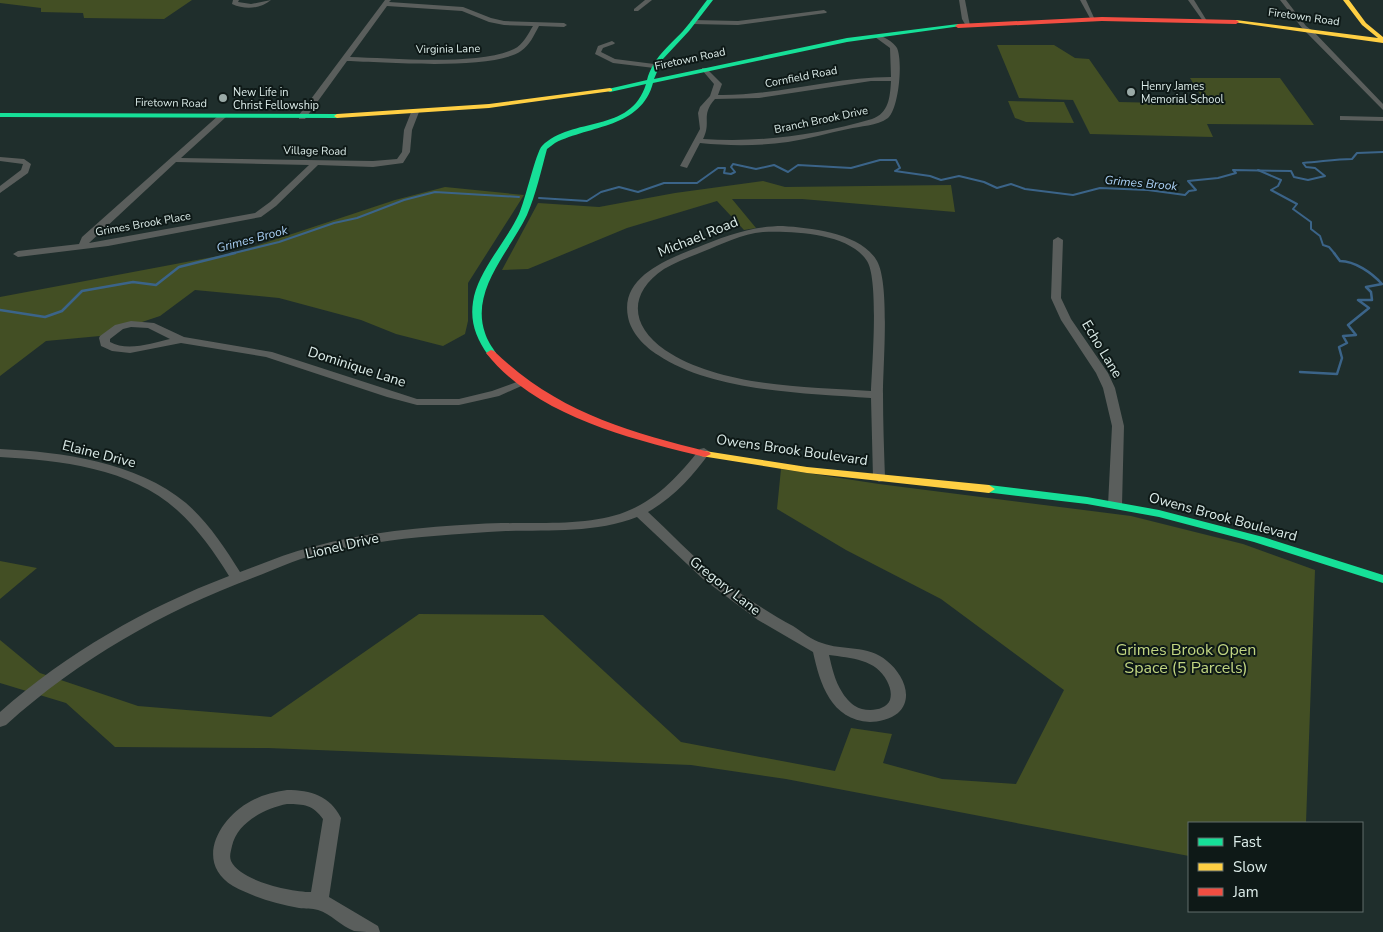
<svg xmlns="http://www.w3.org/2000/svg" width="1383" height="932" viewBox="0 0 1383 932" font-family="'Nunito Sans',sans-serif">
	<style>
		.green { fill: #434f24 }
		.lines { fill: none; stroke-linecap: round; stroke-linejoin: round }
		.stream-far1 { stroke: #3b6489; stroke-width: 2 }
		.stream { stroke: #3b6489; stroke-width: 2.5 }
		.street { fill: #5a5e5c; fill-rule: evenodd }
		.fast { fill: #16e098; fill-rule: evenodd }
		.slow { fill: #ffcf43; fill-rule: evenodd }
		.jam { fill: #f24e42; fill-rule: evenodd }
		.poi-dot { fill: #9aaaa7; stroke: #0e1917; stroke-width: 2 }
		.labels { text-anchor: middle; dominant-baseline: central; stroke-width: 4; stroke-linejoin: round; paint-order: stroke }
		.far-street-label { font-size: 11px; fill: #dcece9; stroke: #0e1917 }
		.far-poi-label { font-size: 11px; fill: #dcece9; stroke: #0e1917; text-anchor: start }
		.far-water-label { font-size: 12px; font-style: italic; fill: #acd2f8; stroke: #0e1917 }
		.street-label { font-size: 14px; fill: #dcece9; stroke: #0e1917 }
		.near-park-label { font-size: 16px; fill: #c1d581; stroke: #0e1917 }
	</style>
	<rect width="100%" height="100%" fill="#1f2e2c"/>
	<g class="green">
		<polygon points="0,0 192,0 164,19 84,18 83,13 41,12 41,8 0,3"/>
		<polygon points="997,45 1054,45 1075,58 1089,59 1119,102 1206,104 1190,78 1280,78 1314,125 1207,124 1213,137 1090,134 1073,100 1019,98"/>
		<polygon points="1008,101 1064,102 1074,123 1026,122 1015,118"/>
		<polygon points="763,181 785,187 951,185 955,212 802,199 732,199 756,228 744,230 717,201 627,228 528,269 502,270 538,203 599,207 675,193"/>
		<polygon points="445,187 524,195 468,283 468,321 465,334 443,346 396,334 361,320 279,298 195,290 160,316 100,336 46,341 0,376 0,297 234,253 395,200"/>
		<polygon points="781,469 879,484 1131,516 1243,544 1315,570 1306,823 1189,823 1189,856 786,779 691,765 268,748 115,747 66,703 0,683 0,640 40,673 138,706 271,717 419,614 543,615 681,742 835,771 851,728 892,734 883,763 942,779 1016,784 1064,690 941,599 846,550 777,509"/>
		<polygon points="0,561 37,568 0,599"/>
	</g>
	<g class="lines">
		<g class="stream-far1">
			<polyline points="1258,170 1281,180 1278,186 1271,190 1297,204 1293,209 1311,222 1311,229 1320,236 1323,245 1329,247 1335,254"/>
			<path d="M539,198L587,201L601,192L619,187L638,192L664,183H697L718,168H725L724,173L731,174L735,172L731,167L733,164L756,169L774,165L788,172L798,165L851,168L880,160H896L900,168L895,171L930,176L941,180L959,176L984,182L997,188L1011,184L1025,189L1073,195L1100,188L1148,190L1185,195L1189,191L1196,190L1188,181L1218,178L1236,173L1233,170L1291,171L1294,177L1308,180L1325,176L1315,168L1306,167L1303,163C1320,162 1335,159 1352,159L1357,153L1383,152"/>
			<polyline points="230,254 279,242 334,223 357,218 404,200 435,192 519,197"/>
		</g>
		<g class="stream">
			<polyline points="0,310 45,317 62,311 82,291 133,282 156,285 179,267 235,253"/>
			<path d="M1300,372L1337,374L1342,358L1339,347L1347,343L1343,336L1356,335L1348,325L1369,308L1358,300H1372L1371,292L1366,287L1382,284C1372,273 1355,261 1340,261L1334,253"/>
		</g>
		<g class="street">
			<path d="M233,0H239L238,2L251,4L271,0C260,9 245,10 232,4Z"/>
			<path d="M385,0H391L389,2L463,7L491,18L504,21L564,23L567,25L564,27L539,26C534,35 530,45 521,51C492,71 384,62 347,61L305,119H299V115ZM387,6L462,11L489,22L504,25L533,26C528,34 523,45 514,49C478,66 391,58 350,57Z"/>
			<polygon points="645,0 652,0 638,11 634,11 634,9"/>
			<polygon points="959,0 965,0 970,26 966,26 962,19"/>
			<polygon points="1080,0 1086,0 1095,20 1091,20"/>
			<polygon points="1188,0 1194,0 1207,21 1203,21"/>
			<polygon points="1280,0 1286,0 1306,26 1314,32 1383,104 1383,110 1302,28"/>
			<polygon points="824,10 827,12 826,13 738,25 693,24 690,22 693,20 738,21"/>
			<path d="M875,35C881,34 894,42 897,48C903,61 899,108 888,118C877,126 860,126 848,129C828,133 808,139 788,142C759,146 729,146 700,143L687,168L680,166L700,129L698,113L700,107L710,96L714,84L702,70V68H706L722,84L718,95C776,96 833,77 891,77L890,48L875,37ZM871,81H891C890,97 889,113 872,119C817,135 760,143 703,139C712,121 700,116 715,99L759,98Z"/>
			<polygon points="612,41 615,43 614,44 603,48 601,52 615,59 654,64 657,66 654,68 613,63 595,54 598,46"/>
			<path d="M412,110L419,112L412,130L410,152L403,163L373,167L318,165L276,206L261,217L108,246L18,257L13,254L18,251L79,244L82,237L219,115L226,117L181,158L373,161L397,159L402,152L404,130ZM176,162L309,165L270,202L255,213L89,243Z"/>
			<polygon points="1340,116 1383,117 1383,121 1343,120 1340,120"/>
			<polygon points="0,157 24,159 31,164 28,173 0,193 0,186 21,170 23,164 0,161"/>
			<path d="M783,226C811,228 861,233 877,261C890,284 883,364 883,394C883,422 884,450 885,478L883,481L879,482L873,478L871,398C806,393 713,392 658,355C645,347 631,333 628,317C620,277 666,260 696,248C725,236 751,226 783,226ZM763,232C793,231 849,233 867,261C879,280 872,366 871,391C807,387 720,387 665,350C630,326 628,293 664,269C676,262 690,257 702,252C722,244 742,234 763,232Z"/>
			<polygon points="1058,237 1063,240 1061,298 1071,319 1108,373 1115,388 1124,426 1122,505 1115,509 1108,505 1112,426 1103,388 1096,373 1061,320 1051,298 1053,240"/>
			<path d="M131,321L154,323L184,337L272,352L417,399H459L492,391L522,380L528,383L499,396L459,405H417L387,397L266,357L181,343L130,353L112,351L101,346L99,338L100,336L115,325ZM131,327L148,328L170,339C153,343 127,352 110,342V339L123,329Z"/>
			<path d="M704,448L710,452C694,475 673,498 648,512C670,532 691,555 714,574C739,593 765,611 793,626C802,632 812,640 822,643C842,651 868,644 887,661C902,673 915,697 898,713C891,719 878,722 870,722C831,720 820,684 813,652L758,620L703,579L637,517C597,533 549,530 506,531C482,532 458,534 434,536C394,539 354,545 315,555C294,560 274,570 255,577C162,612 79,659 6,725L0,727V712C67,653 145,608 229,576C215,553 198,529 177,510C131,468 59,460 0,457V449C62,452 137,462 186,503C208,522 225,548 240,572C264,563 288,553 312,547C366,532 422,527 478,524C522,521 584,528 625,512C657,500 679,475 700,449ZM829,655C851,658 876,659 887,681C890,687 892,693 890,700C885,712 864,712 855,706C850,703 845,697 842,692C835,681 832,668 829,655Z"/>
			<path d="M287,790C311,790 330,796 341,818L329,897L378,926L380,932C373,932 361,932 354,931C341,926 331,914 318,910C312,908 305,909 299,908C277,904 253,897 233,886C194,862 219,818 251,801C262,795 274,792 287,790ZM287,804C304,804 313,805 323,819L311,892C291,892 240,881 231,861C229,856 231,851 232,846C237,822 266,808 287,804Z"/>
		</g>
		<g class="fast">
			<path d="M707,0H713L689,31L662,60L654,79L847,38L958,24L961,26L847,42L653,83C641,128 591,125 555,143L547,149C541,171 536,194 527,215C510,251 470,290 485,333C487,340 492,347 496,353L491,356L488,355C476,338 470,322 473,302C477,272 506,242 519,214C525,201 536,152 542,146C572,116 631,134 646,84L610,92L608,91V89L647,80C653,58 668,47 683,31C692,21 699,10 707,0Z"/>
			<polygon points="0,113 337,114 340,116 337,118 0,117"/>
			<polygon points="989,485 1087,497 1159,510 1263,537 1383,575 1383,583 1254,542 1159,517 1087,504 985,492 983,489 985,486"/>
		</g>
		<g class="slow">
			<polygon points="1343,0 1349,0 1366,23 1383,37 1383,43 1233,22 1236,20 1378,38 1362,25"/>
			<polygon points="610,88 612,89 612,91 489,108 337,118 334,116 337,114 489,104"/>
			<polygon points="705,451 807,467 989,485 995,489 989,493 807,473 701,456 699,454"/>
		</g>
		<g class="jam">
			<polygon points="1102,17 1236,20 1239,22 1236,24 1102,21 958,28 955,26 958,24"/>
			<path d="M491,350L494,351C557,412 626,431 709,452L711,454L705,457C631,439 536,416 486,353Z"/>
		</g>
	</g>
	<g class="poi-dot">
		<circle cx="1131" cy="92" r="5"/>
		<circle cx="223" cy="98" r="5"/>
	</g>
	<g class="labels">
		<g class="far-street-label">
			<text transform="translate(1304 17) rotate(8)">Firetown Road</text>
			<text transform="translate(448 49) rotate(-1)">Virginia Lane</text>
			<text transform="translate(690 59) rotate(-12)">Firetown Road</text>
			<text transform="translate(801 77) rotate(-11)">Cornfield Road</text>
			<text transform="translate(171 103) rotate(1)">Firetown Road</text>
			<text transform="translate(821 120) rotate(-12)">Branch Brook Drive</text>
			<text transform="translate(315 151) rotate(1)">Village Road</text>
			<text transform="translate(143 224) rotate(-10)">Grimes Brook Place</text>
		</g>
		<g class="far-poi-label">
			<text x="1141" y="86">Henry James<tspan x="1141" dy="13">Memorial School</tspan></text>
			<text x="233" y="92">New Life in<tspan x="233" dy="13">Christ Fellowship</tspan></text>
		</g>
		<g class="far-water-label">
			<text transform="translate(1141 183) rotate(5)">Grimes Brook</text>
			<text transform="translate(252 239) rotate(-15)">Grimes Brook</text>
		</g>
		<g class="street-label">
			<text transform="translate(698 237) rotate(-22)">Michael Road</text>
			<text transform="translate(1102 349) rotate(59)">Echo Lane</text>
			<text transform="translate(357 367) rotate(18)">Dominique Lane</text>
			<text transform="translate(792 450) rotate(8)">Owens Brook Boulevard</text>
			<text transform="translate(99 454) rotate(14)">Elaine Drive</text>
			<text transform="translate(1223 517) rotate(15)">Owens Brook Boulevard</text>
			<text transform="translate(342 546) rotate(-13)">Lionel Drive</text>
			<text transform="translate(725 586) rotate(38)">Gregory Lane</text>
		</g>
		<g class="near-park-label">
			<text x="1186" y="650">Grimes Brook Open<tspan x="1186" dy="18">Space (5 Parcels)</tspan></text>
		</g>
	</g>
	<rect x="1188" y="822" width="175" height="90" fill="#0e1917" stroke="#606d6b"/>
	<rect x="1198" y="838" width="25" height="8" fill="#16e098" stroke="#606d6b"/>
	<text x="1233" y="847" font-size="15" fill="#dcece9">Fast</text>
	<rect x="1198" y="863" width="25" height="8" fill="#ffcf43" stroke="#606d6b"/>
	<text x="1233" y="872" font-size="15" fill="#dcece9">Slow</text>
	<rect x="1198" y="888" width="25" height="8" fill="#f24e42" stroke="#606d6b"/>
	<text x="1233" y="897" font-size="15" fill="#dcece9">Jam</text>
</svg>
